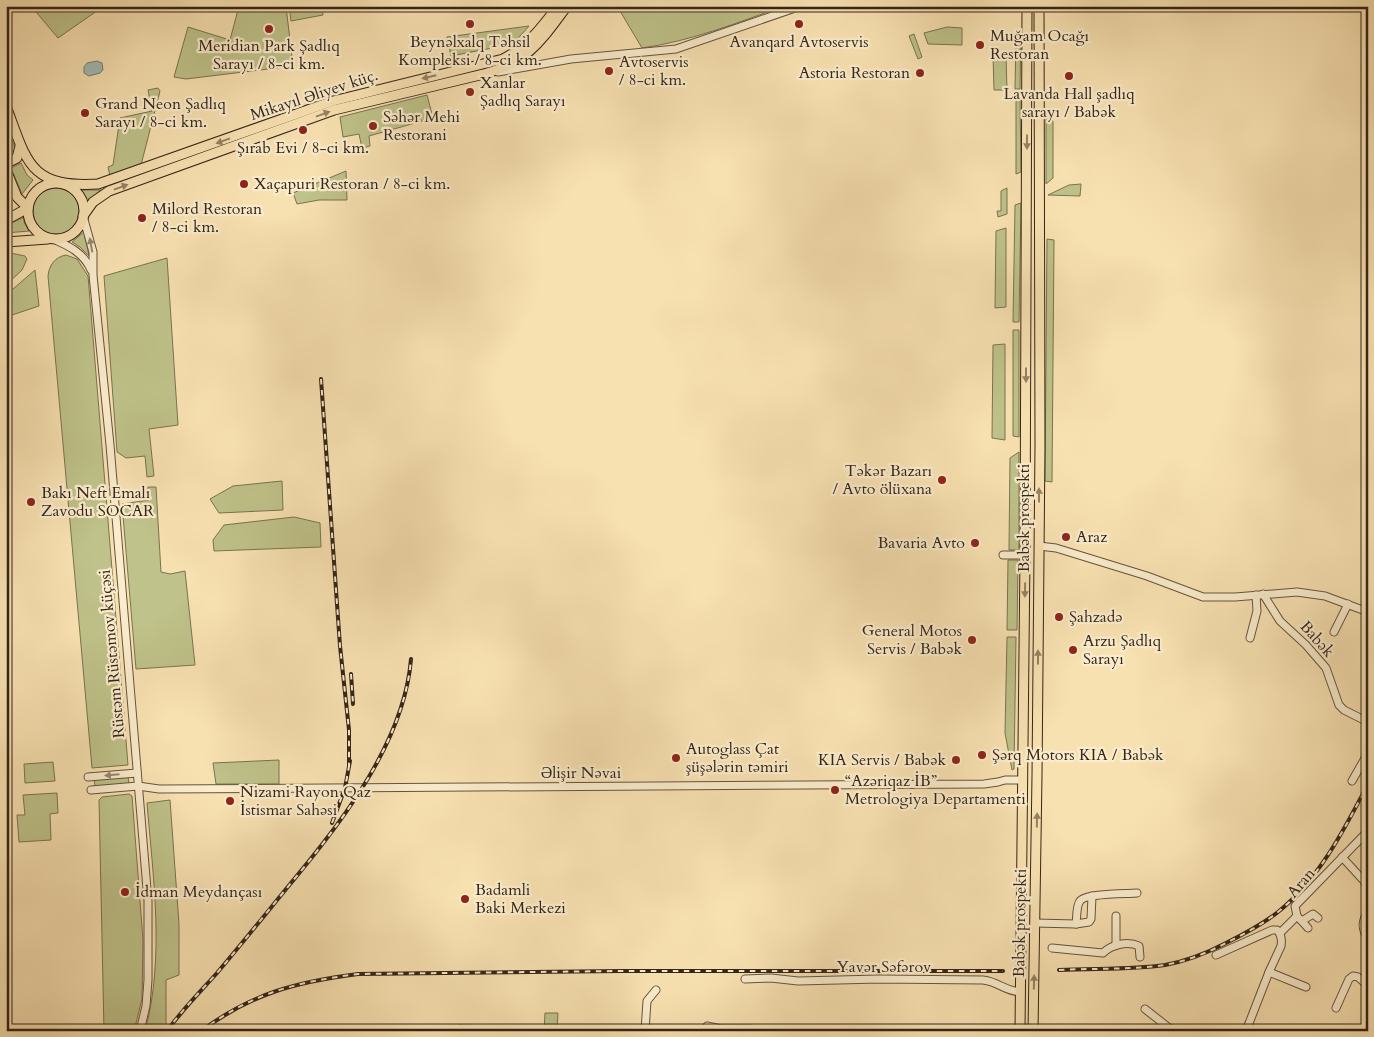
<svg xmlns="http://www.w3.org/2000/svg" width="1374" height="1037" viewBox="0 0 1374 1037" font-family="Cardo,serif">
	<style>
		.green { fill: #bfc28a; stroke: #7a7351 }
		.water { fill: #a2bbb6; stroke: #767f77 }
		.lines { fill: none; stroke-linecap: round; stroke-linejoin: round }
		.minor-casing { stroke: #66533e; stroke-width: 9 }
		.major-casing { stroke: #352418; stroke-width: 11 }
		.minor { stroke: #faeccc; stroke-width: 7 }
		.major { stroke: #f8e1b1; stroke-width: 9 }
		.rail-casing { stroke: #352418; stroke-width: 4 }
		.rail { stroke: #faeccc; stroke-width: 2; stroke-dasharray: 5.5; stroke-linecap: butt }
		.oneway { fill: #968264 }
		.oneway2 { fill: #988872 }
		.poi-dot { fill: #8f2418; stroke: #faeccc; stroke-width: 2 }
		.labels { text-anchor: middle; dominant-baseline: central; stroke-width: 4.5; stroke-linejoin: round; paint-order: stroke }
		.poi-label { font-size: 16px; fill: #352418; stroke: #faeccc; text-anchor: start }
		.street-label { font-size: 16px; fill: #352418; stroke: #faeccc }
	</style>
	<rect width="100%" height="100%" fill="#f8e1b1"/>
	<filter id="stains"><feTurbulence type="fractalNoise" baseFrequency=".004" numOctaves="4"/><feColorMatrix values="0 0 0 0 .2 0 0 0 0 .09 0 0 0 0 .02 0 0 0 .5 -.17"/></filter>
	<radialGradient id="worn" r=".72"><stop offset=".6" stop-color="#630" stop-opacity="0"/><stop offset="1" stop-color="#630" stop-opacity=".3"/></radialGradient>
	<g class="green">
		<polygon points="31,6 104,6 58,38"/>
		<polygon points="239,6 286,6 293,66 186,79 174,77 188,27 230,40"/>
		<polygon points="289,6 322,6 323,15 291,21"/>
		<path d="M617,6H784C737,23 691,41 642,48Z"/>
		<polygon points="529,26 513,44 451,56 447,37"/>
		<polygon points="947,27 962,28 962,45 928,44 924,33"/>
		<polygon points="914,34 922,57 918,59 909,36"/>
		<polygon points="1016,34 1021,34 1020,89 1015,89"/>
		<polygon points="1006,54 1007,90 994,90 993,55"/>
		<polygon points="158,88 160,91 141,165 110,176 108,167 113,165 120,118 152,111 148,90"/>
		<polygon points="427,95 433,118 369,136 370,146 362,148 359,134 343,137 340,117"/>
		<polygon points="1016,97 1020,97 1021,172 1016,174"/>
		<polygon points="1046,114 1053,121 1053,178 1046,184"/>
		<polygon points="6,124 15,148 14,154 12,156 6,154"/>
		<polygon points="21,163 27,175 33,180 22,194 11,168"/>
		<polygon points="346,171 347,200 319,200 297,204 293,193"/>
		<polygon points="1081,184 1080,196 1048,195 1069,185"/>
		<polygon points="1007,188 1007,214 998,217 997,211 1001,211 1001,191"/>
		<circle cx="56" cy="211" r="23"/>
		<polygon points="81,190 101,190 86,203"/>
		<polygon points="1021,203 1019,322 1013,322 1015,205"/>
		<polygon points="24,217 24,222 29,231 6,233 6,226"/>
		<polygon points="1006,228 1006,307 995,308 996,231"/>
		<polygon points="84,232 89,256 80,247 72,242"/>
		<polygon points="1047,239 1054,240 1052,482 1045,481"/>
		<polygon points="6,252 25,256 27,259 22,270 6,285"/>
		<path d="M66,255L77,259L88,276L128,765L92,768L48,276C49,265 55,257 66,255Z"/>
		<polygon points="167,258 178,425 149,429 154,476 147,477 145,456 126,458 117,452 104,276"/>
		<polygon points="35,270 39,306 6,317 6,295"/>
		<polygon points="1013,330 1019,330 1019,437 1013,436"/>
		<polygon points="1005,344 1005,440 992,438 993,345"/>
		<polygon points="1019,452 1019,550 1009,550 1010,458"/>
		<polygon points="282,481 283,510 219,513 210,499 233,486"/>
		<polygon points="148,487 156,487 161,572 170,574 185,571 195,665 136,669 122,504 149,500"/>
		<polygon points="294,517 320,523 321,547 214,551 213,540 224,525"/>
		<polygon points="1008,560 1018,560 1017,630 1007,630"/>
		<polygon points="1007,637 1016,637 1014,769 1012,770 1005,733"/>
		<polygon points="279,760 279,784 216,784 213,763"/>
		<polygon points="53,762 55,781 25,783 24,764"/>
		<polygon points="128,776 129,784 95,786 94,779"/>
		<polygon points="57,793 58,813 50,814 51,840 19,842 17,815 25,815 23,795"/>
		<polygon points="129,794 132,796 143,940 142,999 134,1031 104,1031 99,800 102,797"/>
		<path d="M170,800L179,924V975L166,980V1025L162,1031H145C165,958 153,877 147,803Z"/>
		<polygon points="545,1013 558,1013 557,1031 544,1031"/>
		<polygon points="458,1025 493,1026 493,1031 457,1031"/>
	</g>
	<polygon class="water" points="97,61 102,63 103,70 100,73 89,76 84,73 84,67 87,63"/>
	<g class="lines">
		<defs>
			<g id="minor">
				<polyline points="498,72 571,59 676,49 801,6"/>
				<polyline points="83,216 93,252 93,275 110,445 148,901 148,980 146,1006 140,1031"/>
				<path d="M53,239C69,246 84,253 91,270"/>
				<polyline points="1039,546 1056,548 1147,576 1203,597 1235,597 1297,592 1325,596 1368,612"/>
				<polyline points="1003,555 1025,555"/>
				<polyline points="1263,594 1280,621 1306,645 1326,668 1339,705 1344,710 1368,722"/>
				<polyline points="1334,632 1348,604"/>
				<polyline points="1250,638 1257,611 1256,595"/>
				<polyline points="88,777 137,773"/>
				<polyline points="1352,781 1368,753"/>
				<polyline points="91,790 138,786 159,789 984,784 998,782 1005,780 1023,780"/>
				<polyline points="1342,857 1364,881 1368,890"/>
				<path d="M1368,911C1362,921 1361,928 1368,939"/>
				<polyline points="1116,916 1116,945"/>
				<polyline points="1302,921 1313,914 1318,918"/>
				<polyline points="1035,923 1076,924 1089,922 1091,919 1092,896"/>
				<path d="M1076,924C1077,918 1076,906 1080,901C1085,893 1127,894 1137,893"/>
				<polyline points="1308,928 1297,916 1295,906 1368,831"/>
				<polyline points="1280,933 1297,916"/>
				<path d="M1052,948L1103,953C1112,944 1128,941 1139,946L1140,957"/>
				<path d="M1216,955L1272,930H1277C1281,934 1282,940 1281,946L1269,972L1246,1031"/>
				<polyline points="1269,972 1306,987"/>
				<path d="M745,979L771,978L798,981L879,979L983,980C1000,982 1003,991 1021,992"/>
				<polyline points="1336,1008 1349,979 1353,976 1358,977 1368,986"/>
				<polyline points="1145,1009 1173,1031"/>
				<polyline points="707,1026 721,1029 750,1029"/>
				<polyline points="645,1031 647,1001 656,990"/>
				<polyline points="1006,1031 1020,1029"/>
				<polyline points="1362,1031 1368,1026"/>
			</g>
			<g id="major">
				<path d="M6,106C27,162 29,188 98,184L333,101L503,59C527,47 542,27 558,6"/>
				<polyline points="6,159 11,161 17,158 20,146"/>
				<polyline points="6,170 17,197 28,208 6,220"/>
				<circle cx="56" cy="211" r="28"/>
				<path d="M83,216L93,202L109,191L334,110L484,74C529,61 540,42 567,6"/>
				<polyline points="6,242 48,239"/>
				<polyline points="1020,1031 1025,555 1027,6"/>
				<polyline points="1033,1031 1037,776 1040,445 1039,6"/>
			</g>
		</defs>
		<use href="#minor" class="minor-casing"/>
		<use href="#major" class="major-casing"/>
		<use href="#minor" class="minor"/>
		<use href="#major" class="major"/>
		<defs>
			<g id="rail">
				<polyline points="321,379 340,646 349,730 349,766"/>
				<polyline points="351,674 353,704"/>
				<polyline points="332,823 345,788 350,761"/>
				<path d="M1059,970C1094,968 1130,970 1165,965C1187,961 1207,953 1226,943C1244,934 1263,924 1278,912C1319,879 1344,830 1368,784"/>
				<path d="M167,1031C182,1010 200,992 217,973C239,947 260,921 282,894C336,829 404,746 411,659"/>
				<path d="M201,1031C253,993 296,982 358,974L622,971H1003"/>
			</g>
		</defs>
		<use href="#rail" class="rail-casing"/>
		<use href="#rail" class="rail"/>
	</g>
	<defs><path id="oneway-solid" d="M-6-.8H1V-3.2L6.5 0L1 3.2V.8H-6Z" transform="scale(1.25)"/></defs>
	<g class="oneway">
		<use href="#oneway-solid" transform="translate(429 77) rotate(167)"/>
		<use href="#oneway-solid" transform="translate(323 114) rotate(-20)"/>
		<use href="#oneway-solid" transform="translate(223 141) rotate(160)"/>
		<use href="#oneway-solid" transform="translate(1027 142) rotate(90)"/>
		<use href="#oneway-solid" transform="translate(121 187) rotate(-20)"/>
		<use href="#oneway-solid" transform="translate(1026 375) rotate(90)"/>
		<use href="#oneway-solid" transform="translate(1039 495) rotate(-90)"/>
		<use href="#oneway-solid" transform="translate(1025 590) rotate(91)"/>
		<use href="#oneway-solid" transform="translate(1038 657) rotate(-90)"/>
		<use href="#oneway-solid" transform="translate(1037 820) rotate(-89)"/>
		<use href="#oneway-solid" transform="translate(1034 982) rotate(-89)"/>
	</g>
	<g class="oneway2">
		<use href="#oneway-solid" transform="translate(91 245) rotate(-100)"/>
		<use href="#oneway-solid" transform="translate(112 775) rotate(175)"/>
	</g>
	<g class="poi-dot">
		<circle cx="470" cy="24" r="5"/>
		<circle cx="799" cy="24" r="5"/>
		<circle cx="269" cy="29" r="5"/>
		<circle cx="980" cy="45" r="5"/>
		<circle cx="609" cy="71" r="5"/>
		<circle cx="920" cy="73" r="5"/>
		<circle cx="1069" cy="76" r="5"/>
		<circle cx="470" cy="92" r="5"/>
		<circle cx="85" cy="113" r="5"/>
		<circle cx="373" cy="126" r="5"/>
		<circle cx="303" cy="130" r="5"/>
		<circle cx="244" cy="184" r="5"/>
		<circle cx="142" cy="218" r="5"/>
		<circle cx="942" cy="480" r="5"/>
		<circle cx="31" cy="502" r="5"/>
		<circle cx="1066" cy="537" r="5"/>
		<circle cx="975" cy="543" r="5"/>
		<circle cx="1059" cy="617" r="5"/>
		<circle cx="972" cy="640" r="5"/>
		<circle cx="1073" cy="650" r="5"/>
		<circle cx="982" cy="755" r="5"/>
		<circle cx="676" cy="758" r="5"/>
		<circle cx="956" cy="760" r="5"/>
		<circle cx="835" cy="790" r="5"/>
		<circle cx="230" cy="801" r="5"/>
		<circle cx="125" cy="892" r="5"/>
		<circle cx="465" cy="899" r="5"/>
	</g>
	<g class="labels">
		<g class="poi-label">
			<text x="990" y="36">Muğam Ocağı<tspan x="990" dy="18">Restoran</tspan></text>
			<text x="470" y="42" text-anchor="middle">Beynəlxalq Təhsil<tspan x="470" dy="18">Kompleksi / 8-ci km.</tspan></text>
			<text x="799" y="42" text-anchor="middle">Avanqard Avtoservis</text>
			<text x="269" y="46" text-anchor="middle">Meridian Park Şadlıq<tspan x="269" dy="18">Sarayı / 8-ci km.</tspan></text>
			<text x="619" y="62">Avtoservis<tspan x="619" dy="18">/ 8-ci km.</tspan></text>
			<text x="910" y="73" text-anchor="end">Astoria Restoran</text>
			<text x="480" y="83">Xanlar<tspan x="480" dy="18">Şadlıq Sarayı</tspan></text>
			<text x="1069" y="94" text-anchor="middle">Lavanda Hall şadlıq<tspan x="1069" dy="18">sarayı / Babək</tspan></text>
			<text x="95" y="104">Grand Neon Şadlıq<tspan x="95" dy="18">Sarayı / 8-ci km.</tspan></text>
			<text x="383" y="117">Səhər Mehi<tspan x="383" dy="18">Restorani</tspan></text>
			<text x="303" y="148" text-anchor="middle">Şırab Evi / 8-ci km.</text>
			<text x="254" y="184">Xaçapuri Restoran / 8-ci km.</text>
			<text x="152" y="209">Milord Restoran<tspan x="152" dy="18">/ 8-ci km.</tspan></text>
			<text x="932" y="471" text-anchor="end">Təkər Bazarı<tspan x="932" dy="18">/ Avto ölüxana</tspan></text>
			<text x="41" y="493">Bakı Neft Emalı<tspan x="41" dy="18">Zavodu SOCAR</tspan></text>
			<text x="1076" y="537">Araz</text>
			<text x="965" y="543" text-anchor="end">Bavaria Avto</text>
			<text x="1069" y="617">Şahzadə</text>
			<text x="962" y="631" text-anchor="end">General Motos<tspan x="962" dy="18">Servis / Babək</tspan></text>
			<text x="1083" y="641">Arzu Şadlıq<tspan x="1083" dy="18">Sarayı</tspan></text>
			<text x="686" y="749">Autoglass Çat<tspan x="686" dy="18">şüşələrin təmiri</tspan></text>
			<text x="992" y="755">Şərq Motors KIA / Babək</text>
			<text x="946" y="760" text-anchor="end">KIA Servis / Babək</text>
			<text x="845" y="781">“Azəriqaz İB”<tspan x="845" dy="18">Metrologiya Departamenti</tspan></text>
			<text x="240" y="792">Nizami Rayon Qaz<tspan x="240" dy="18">İstismar Sahəsi</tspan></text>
			<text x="475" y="890">Badamli<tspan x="475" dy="18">Baki Merkezi</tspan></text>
			<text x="135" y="892">İdman Meydançası</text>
		</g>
		<g class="street-label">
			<text transform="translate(314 95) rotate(-18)">Mikayıl Əliyev küç.</text>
			<text transform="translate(1024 518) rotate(-90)">Babək prospekti</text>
			<text transform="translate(1317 639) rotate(48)">Babək</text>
			<text transform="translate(112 654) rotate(-95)">Rüstəm Rüstəmov küçəsi</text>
			<text x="581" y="773">Əlişir Nəvai</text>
			<text transform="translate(1301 883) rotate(-49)">Aran</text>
			<text transform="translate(1020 923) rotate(-89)">Babək prospekti</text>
			<text x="884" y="967">Yavər Səfərov</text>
		</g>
	</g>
	<rect width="1374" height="1037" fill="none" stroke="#f8e1b1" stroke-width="25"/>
	<rect x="8" y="8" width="1359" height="1022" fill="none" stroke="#352418" stroke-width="2.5"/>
	<rect x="12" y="12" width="1349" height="1012" fill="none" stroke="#352418"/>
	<rect width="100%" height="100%" filter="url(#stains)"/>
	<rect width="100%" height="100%" fill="url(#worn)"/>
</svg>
